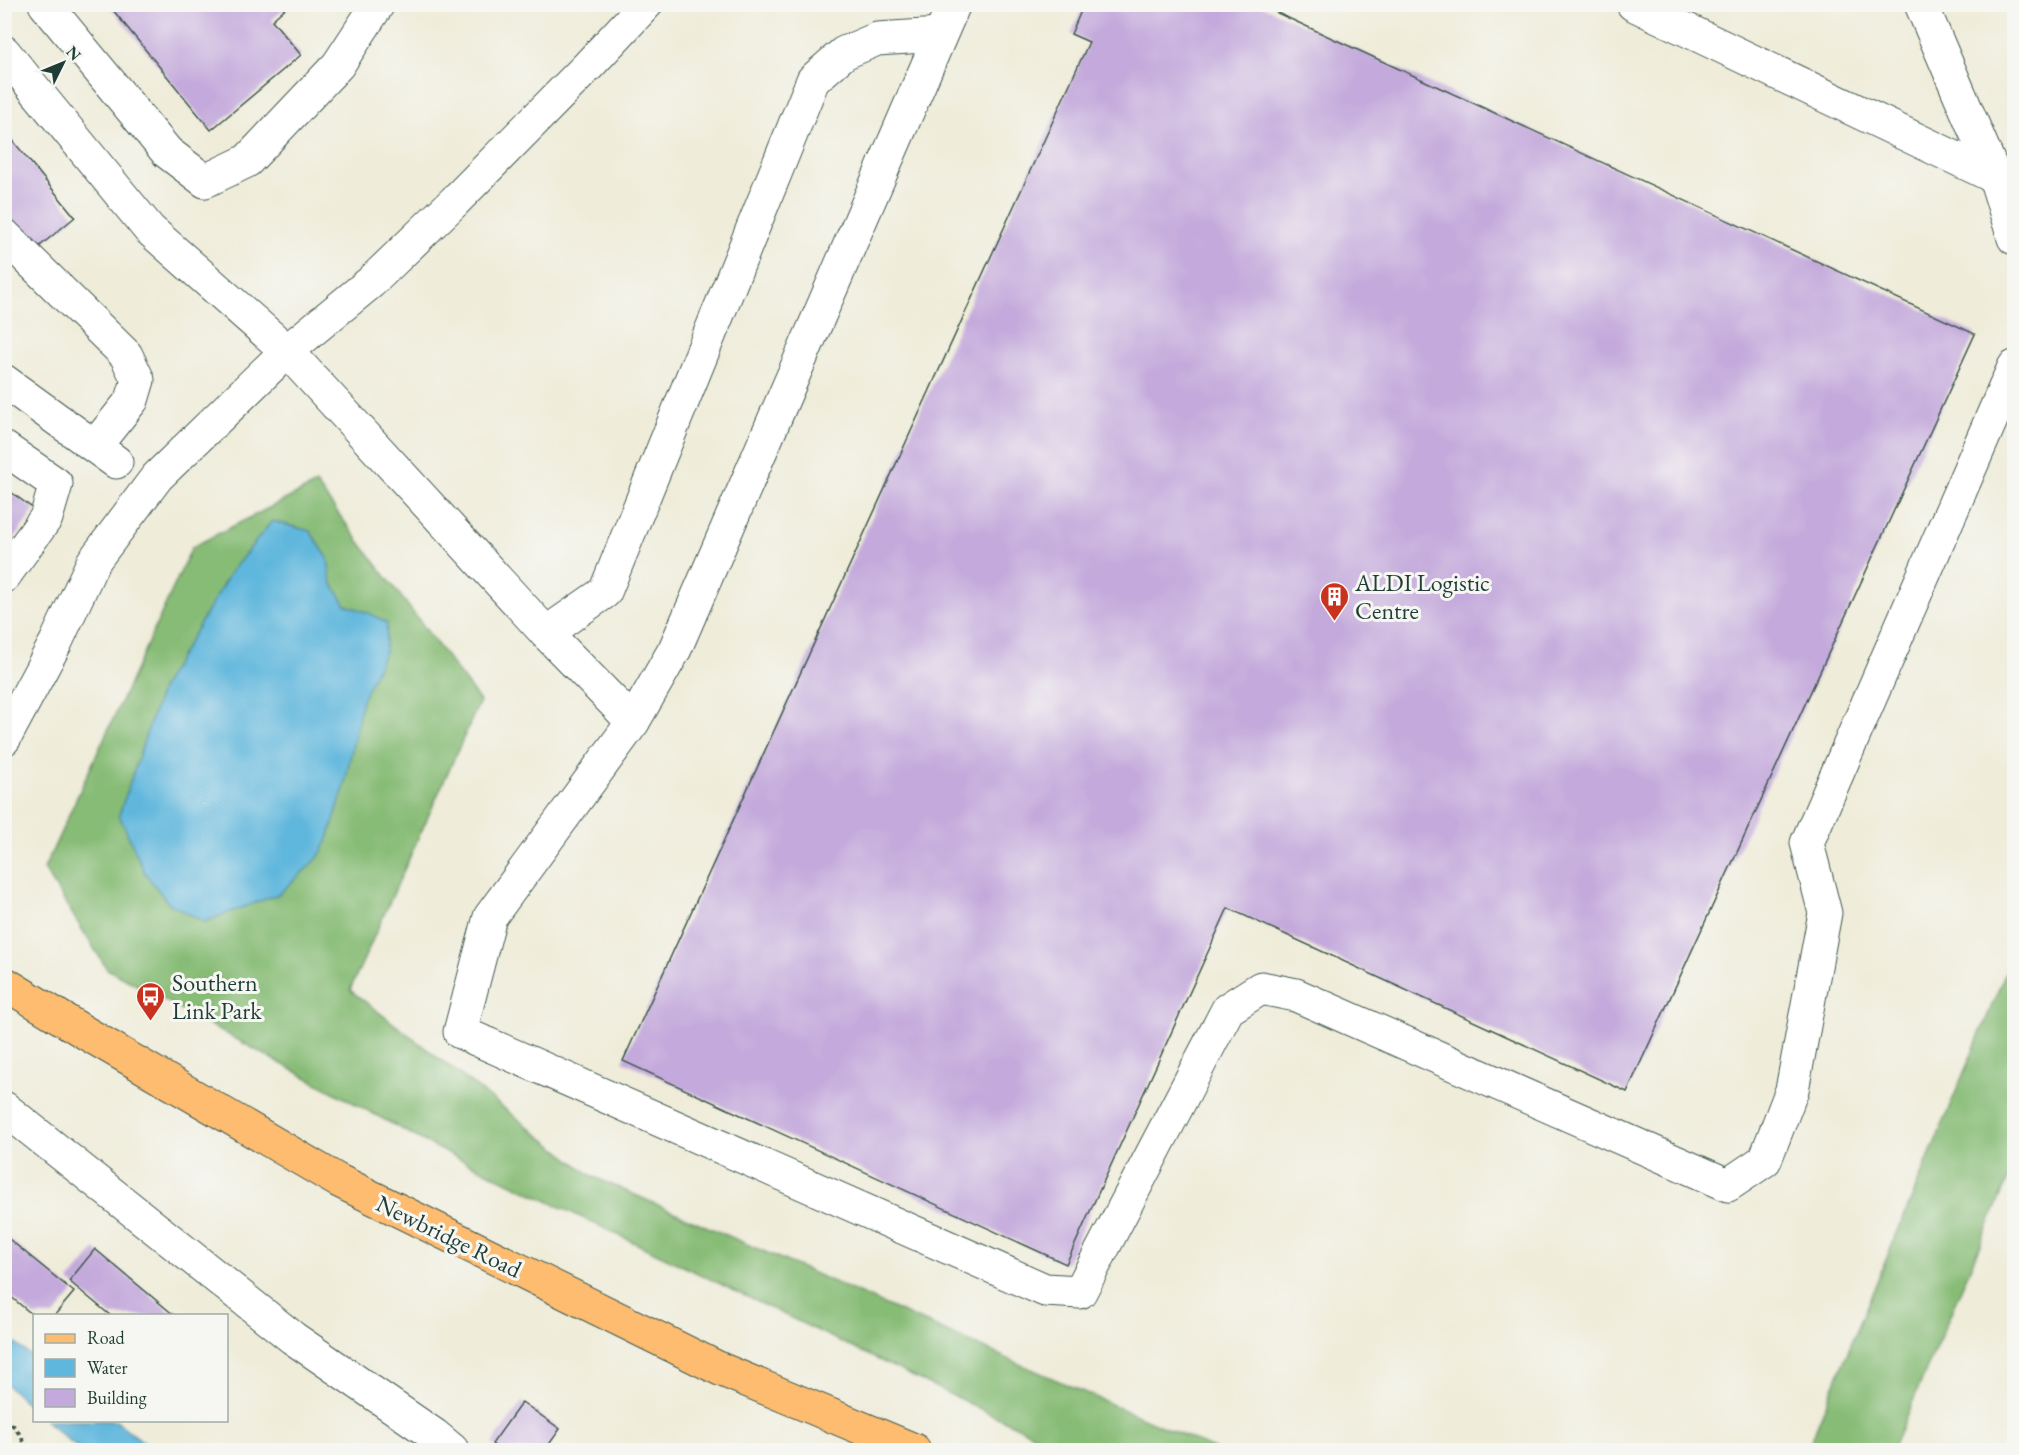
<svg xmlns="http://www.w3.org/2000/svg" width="2019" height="1455" viewBox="0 0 2019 1455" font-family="'EB Garamond',serif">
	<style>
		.forest { fill: #87bc76; stroke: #537c55; stroke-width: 1.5 }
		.water { fill: #60b7dd; stroke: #407a88; stroke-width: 1.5 }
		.building { fill: #c4aadc }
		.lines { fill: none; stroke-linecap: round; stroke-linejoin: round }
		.minor-casing { stroke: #3e574d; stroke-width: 35 }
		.major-casing { stroke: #3e574d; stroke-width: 35 }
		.path { stroke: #3e574d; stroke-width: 4; stroke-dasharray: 4.5 4.5; stroke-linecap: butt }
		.minor { stroke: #fff; stroke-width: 33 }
		.major { stroke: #fdbc70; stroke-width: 33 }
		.labels { text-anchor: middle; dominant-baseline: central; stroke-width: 6; stroke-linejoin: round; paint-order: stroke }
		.poi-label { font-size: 24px; fill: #1f3d34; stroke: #f6f6f2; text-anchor: start }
		.street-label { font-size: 24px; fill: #1f3d34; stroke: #f6f6f2 }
	</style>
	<rect width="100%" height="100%" fill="#f6f6f2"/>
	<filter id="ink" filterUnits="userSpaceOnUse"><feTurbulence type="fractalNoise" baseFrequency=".0167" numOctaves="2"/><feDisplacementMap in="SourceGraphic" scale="12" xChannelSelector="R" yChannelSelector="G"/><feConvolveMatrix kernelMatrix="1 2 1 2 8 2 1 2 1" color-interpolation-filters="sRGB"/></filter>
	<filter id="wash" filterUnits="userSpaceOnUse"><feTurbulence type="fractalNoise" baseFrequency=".008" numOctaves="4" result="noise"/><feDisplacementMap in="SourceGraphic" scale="24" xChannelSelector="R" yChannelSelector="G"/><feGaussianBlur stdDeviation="1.35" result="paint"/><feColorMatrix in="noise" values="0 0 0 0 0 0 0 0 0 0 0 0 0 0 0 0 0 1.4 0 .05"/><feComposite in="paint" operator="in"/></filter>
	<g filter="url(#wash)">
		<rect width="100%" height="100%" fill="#efecd9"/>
		<g class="forest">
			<polygon points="316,484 480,701 350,990 592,1176 1216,1450 1066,1450 431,1145 107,969 44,869 192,547"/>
			<polygon points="2014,952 2014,1165 1892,1450 1807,1450"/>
		</g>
		<g class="water">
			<polygon points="272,521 310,531 328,558 331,582 346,605 371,614 387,623 385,651 362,700 344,788 327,842 318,858 279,894 204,922 168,903 145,873 119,815 162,687 230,573"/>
			<polygon points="4,1335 34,1358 34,1410 5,1383"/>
			<polygon points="46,1421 116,1421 154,1450 80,1450"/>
		</g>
		<g id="blocks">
			<g class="building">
				<polygon points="108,4 290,4 272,20 301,55 211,130"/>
				<polygon points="1084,4 1258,4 1975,334 1627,1092 1228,908 1066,1264 623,1061 1089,42 1071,34"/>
				<polygon points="5,131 75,217 35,250 5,213"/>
				<polygon points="4,487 35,510 4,552"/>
				<polygon points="4,1235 74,1292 54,1316 34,1316 4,1291"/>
				<polygon points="95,1249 175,1316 111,1316 69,1281"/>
				<polygon points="522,1402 560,1429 545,1450 501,1450 492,1444"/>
			</g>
		</g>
	</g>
	<g filter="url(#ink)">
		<use href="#blocks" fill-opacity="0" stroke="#3e574d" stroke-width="1.5"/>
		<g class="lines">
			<defs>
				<g id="minor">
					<polyline points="45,4 167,152 205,181 247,161 338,65 378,4"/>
					<polyline points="1633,4 1995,177"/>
					<polyline points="1921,4 1995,177 2014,238"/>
					<polyline points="4,52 149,229 287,351 546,633 633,722 675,649 954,4"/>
					<polyline points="4,235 126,355 138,380 132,400 95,446"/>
					<polyline points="4,381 116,462"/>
					<polyline points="4,448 56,484 46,518 4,576"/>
					<polyline points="546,633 605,592 813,80 844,53 877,39 940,35"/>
					<polyline points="633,722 490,917 460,1032 1045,1290 1080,1292 1228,1009 1261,988 1296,995 1728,1185 1765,1160 1792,1090 1825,913 1807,843 2014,367"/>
					<polyline points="4,739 56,642 93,562 157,477 287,351 371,282 455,201 589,65 646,4"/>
					<polyline points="4,1108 293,1338 434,1435 452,1450"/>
				</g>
				<polyline id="major" points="4,983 84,1032 337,1180 720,1369 914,1450"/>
			</defs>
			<use href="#minor" class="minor-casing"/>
			<use href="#major" class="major-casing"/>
			<polyline class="path" points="4,1418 15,1427 29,1450"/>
			<use href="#minor" class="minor"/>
			<use href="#major" class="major"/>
		</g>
	</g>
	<defs>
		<symbol id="building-pin" viewBox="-11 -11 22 30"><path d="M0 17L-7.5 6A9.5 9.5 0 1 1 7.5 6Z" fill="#c8321e" stroke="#f6f6f2"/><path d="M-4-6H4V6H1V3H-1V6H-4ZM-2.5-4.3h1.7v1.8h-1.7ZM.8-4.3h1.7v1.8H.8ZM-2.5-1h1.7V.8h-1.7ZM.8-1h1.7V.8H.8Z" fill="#fff"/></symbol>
		<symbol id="bus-pin" viewBox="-11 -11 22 30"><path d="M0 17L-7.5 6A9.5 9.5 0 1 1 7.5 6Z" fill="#c8321e" stroke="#f6f6f2"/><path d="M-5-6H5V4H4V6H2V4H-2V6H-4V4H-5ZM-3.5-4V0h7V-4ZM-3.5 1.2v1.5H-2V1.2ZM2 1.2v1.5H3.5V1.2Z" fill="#fff"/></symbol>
	</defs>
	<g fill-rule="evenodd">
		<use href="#building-pin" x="1318" y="580" width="33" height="45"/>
		<use href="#bus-pin" x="134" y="980" width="33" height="45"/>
	</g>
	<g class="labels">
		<g class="poi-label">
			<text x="1355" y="582">ALDI Logistic<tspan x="1355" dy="28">Centre</tspan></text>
			<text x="172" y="982">Southern<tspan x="172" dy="28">Link Park</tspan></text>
		</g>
		<g class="street-label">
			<text transform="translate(449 1236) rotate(26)">Newbridge Road</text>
		</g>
	</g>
	<rect width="2019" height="1455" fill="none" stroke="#f6f6f2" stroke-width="24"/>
	<rect x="33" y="1314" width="195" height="108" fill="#f6f6f2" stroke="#a0aca6" stroke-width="1.5"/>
	<rect x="45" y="1334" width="30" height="9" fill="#fdbc70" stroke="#a0aca6" stroke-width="1.5"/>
	<text x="87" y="1344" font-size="18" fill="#1f3d34">Road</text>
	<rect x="45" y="1359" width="30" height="18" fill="#60b7dd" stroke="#a0aca6" stroke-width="1.5"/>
	<text x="87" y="1374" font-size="18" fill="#1f3d34">Water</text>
	<rect x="45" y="1389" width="30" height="18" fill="#c4aadc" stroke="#a0aca6" stroke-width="1.5"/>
	<text x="87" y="1404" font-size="18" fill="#1f3d34">Building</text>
	<g transform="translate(63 63) rotate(47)" stroke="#f6f6f2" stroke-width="4.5" paint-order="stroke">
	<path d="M0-4.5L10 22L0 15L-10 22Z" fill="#1f3d34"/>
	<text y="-9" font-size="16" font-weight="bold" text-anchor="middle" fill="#1f3d34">N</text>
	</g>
</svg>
